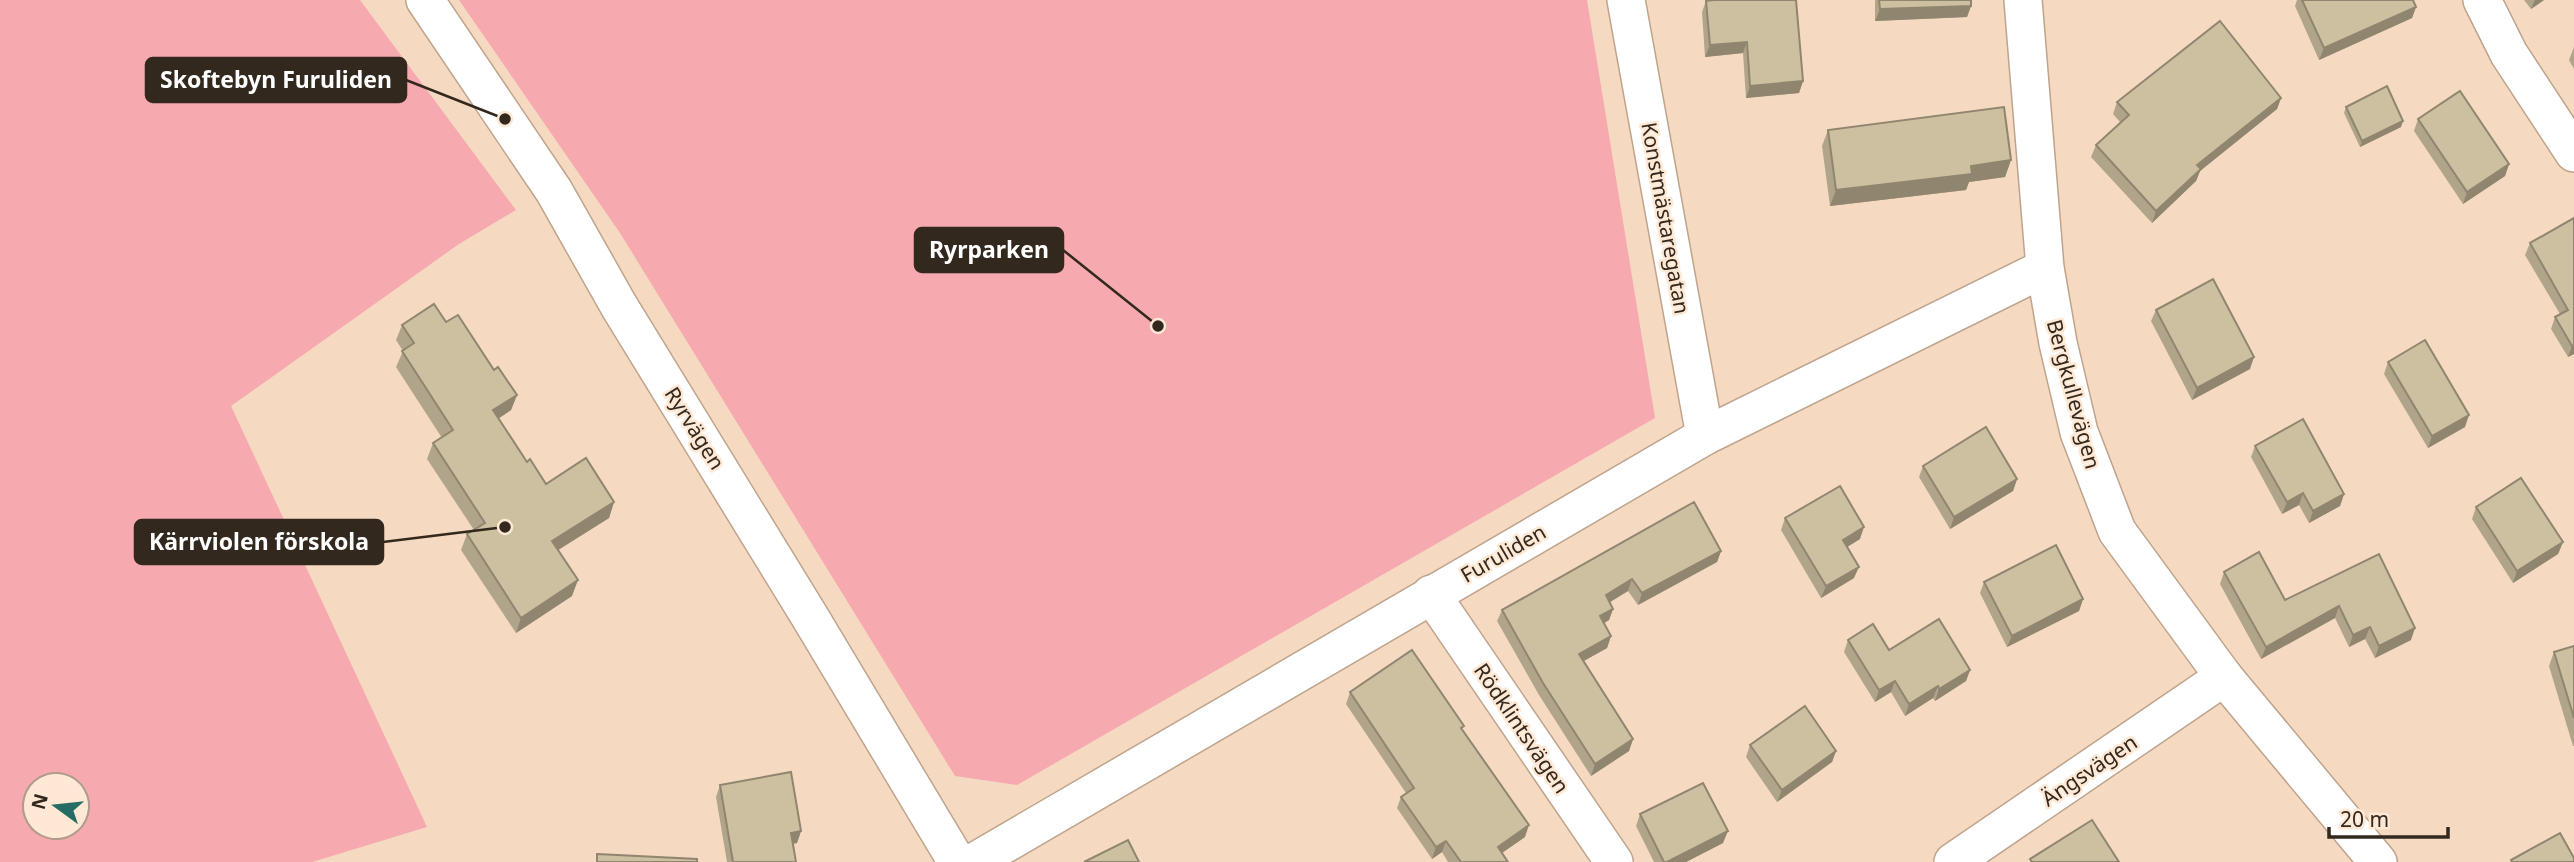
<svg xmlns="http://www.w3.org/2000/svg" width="2574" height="862" viewBox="0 0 2574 862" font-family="'Noto Sans',sans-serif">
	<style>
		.green { fill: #f6a9af; fill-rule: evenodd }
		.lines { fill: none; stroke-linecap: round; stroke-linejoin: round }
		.street-casing { stroke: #bea48d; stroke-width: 40 }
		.street { stroke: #fff; stroke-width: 37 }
		.wall { fill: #b0a58a }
		.shaded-wall { fill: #908670 }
		.building { fill: #cdc0a0; stroke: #908670; stroke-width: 2 }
		.labels { text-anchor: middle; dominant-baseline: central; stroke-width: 5; stroke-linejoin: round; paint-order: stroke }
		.street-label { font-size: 21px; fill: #32281e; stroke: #ffe8d4 }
		.leader { fill: none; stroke: #32281e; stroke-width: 2.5 }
		.callout-dot { fill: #32281e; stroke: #ffe8d4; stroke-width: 2.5 }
		.callout { fill: #32281e; stroke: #32281e; stroke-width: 2.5 }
		.callout-label { font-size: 23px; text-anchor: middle; font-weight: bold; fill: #fff }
	</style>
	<rect width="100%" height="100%" fill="#f6d9c1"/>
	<g class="green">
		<path d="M0,0H360L516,210L459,244L231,406L427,827L312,862H0ZM77,785V827H35V785Z"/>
		<polygon points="459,0 1587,0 1655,418 1017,785 955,776 620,233"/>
	</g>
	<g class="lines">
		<defs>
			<g id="street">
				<polyline points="425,0 554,191 619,306 810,617 957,862"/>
				<polyline points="1626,0 1705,436"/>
				<polyline points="2023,0 2045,268 2058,343 2079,432 2117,531 2224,677 2378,862"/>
				<polyline points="2482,0 2509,54 2574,153"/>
				<polyline points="1431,594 1614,862"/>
				<polyline points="974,862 1705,436 2045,268"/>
				<polyline points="1953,862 2224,677"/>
			</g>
		</defs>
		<use href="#street" class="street-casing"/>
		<use href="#street" class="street"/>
	</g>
	<g class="wall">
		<polygon points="1875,0 1971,0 1971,6 1967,17 1875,21"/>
		<polygon points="2297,0 2413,0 2416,7 2412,18 2319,60 2295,6"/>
		<polygon points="2524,0 2544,0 2531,9"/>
		<polygon points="1706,1 1803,81 1799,93 1746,98 1743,53 1705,57 1702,12"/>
		<polygon points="2574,47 2574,69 2569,60"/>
		<polygon points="2281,98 2277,109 2200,171 2196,181 2152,223 2091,157 2096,145 2120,122 2113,114 2117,102"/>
		<polygon points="2346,107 2401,127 2360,147 2344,113"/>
		<polygon points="2418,119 2509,164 2505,176 2463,204 2414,131"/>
		<polygon points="1828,130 2011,160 2005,177 1969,182 1966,190 1830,206 1822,146"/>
		<polygon points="2574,218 2574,354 2568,357 2551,329 2555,317 2560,314 2525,255 2530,243"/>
		<polygon points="2156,310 2250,369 2192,400 2151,321"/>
		<polygon points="446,322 494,370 517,395 511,410 498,419 527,462 546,484 614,502 609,518 558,550 572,596 516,633 461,550 467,534 474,530 427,459 433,443 442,438 396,367 403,351 396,340 402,325"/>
		<polygon points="2388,362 2465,427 2428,448 2384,374"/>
		<polygon points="2255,446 2344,494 2340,506 2309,523 2299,505 2282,514 2251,457"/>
		<polygon points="1923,466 2017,479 2013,491 1950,529 1919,477"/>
		<polygon points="2476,507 2563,542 2558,554 2513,583 2472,519"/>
		<polygon points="1785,518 1860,539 1847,547 1854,578 1821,598 1781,530"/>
		<polygon points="1721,551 1717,562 1638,605 1628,591 1610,602 1613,609 1609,620 1604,623 1611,636 1607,648 1583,661 1633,739 1629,751 1591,776 1539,695 1497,621 1502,610"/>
		<polygon points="2379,554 2411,640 2375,658 2365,639 2349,647 2335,618 2261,659 2220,584 2224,572 2285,600"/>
		<polygon points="1984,582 2083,599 2079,611 2007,647 1980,593"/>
		<polygon points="1848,640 1889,650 1970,670 1966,681 1935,701 1933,698 1905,716 1891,692 1875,702 1844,652"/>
		<polygon points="2574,646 2574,746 2573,746 2549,666 2554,652"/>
		<polygon points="1350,692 1462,729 1525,837 1502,853 1508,862 1448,862 1442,852 1432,859 1397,808 1401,797 1406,793 1346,704"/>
		<polygon points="1750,745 1836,751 1832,762 1777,802 1746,757"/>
		<polygon points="720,785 801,831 797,843 792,844 796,862 727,862 716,797"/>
		<polygon points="1640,814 1723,843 1686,862 1654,862 1636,826"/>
	</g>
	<g class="shaded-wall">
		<polygon points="2535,0 2544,0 2531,9"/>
		<polygon points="1971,6 1967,17 1875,21 1880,9"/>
		<polygon points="2416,7 2412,18 2319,60 2324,48"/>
		<polygon points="1747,42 1743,53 1705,57 1710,45"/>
		<polygon points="1803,81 1799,93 1746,98 1750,86"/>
		<polygon points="2281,98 2277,109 2200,171 2196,181 2152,223 2156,211 2197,165"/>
		<polygon points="2403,121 2401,127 2360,147 2362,141"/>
		<polygon points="2011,160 2005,177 1969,182 1966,190 1830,206 1836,190 1971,166"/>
		<polygon points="2509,164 2505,176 2463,204 2467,192"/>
		<polygon points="2574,345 2574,354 2568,357 2572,346"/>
		<polygon points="2254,357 2250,369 2192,400 2197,388"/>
		<polygon points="517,395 511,410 487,426 493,410"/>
		<polygon points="2469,415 2465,427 2428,448 2432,436"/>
		<polygon points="2017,479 2013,491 1950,529 1954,517"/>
		<polygon points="2303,493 2299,505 2282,514 2287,502"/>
		<polygon points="2344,494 2340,506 2309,523 2313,511"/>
		<polygon points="614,502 609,518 547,557 552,541"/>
		<polygon points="1864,527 1860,539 1839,552 1843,540"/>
		<polygon points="2563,542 2558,554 2513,583 2517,571"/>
		<polygon points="1721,551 1717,562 1638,605 1642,593"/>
		<polygon points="1859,567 1854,578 1821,598 1826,586"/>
		<polygon points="1632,579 1628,591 1602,607 1606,595"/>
		<polygon points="578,580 572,596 516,633 521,618"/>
		<polygon points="2083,599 2079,611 2007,647 2012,636"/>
		<polygon points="2339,606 2335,618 2261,659 2266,647"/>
		<polygon points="1613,609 1609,620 1596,628 1600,616"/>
		<polygon points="2370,627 2365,639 2349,647 2353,635"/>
		<polygon points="2415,628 2411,640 2375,658 2379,646"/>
		<polygon points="1611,636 1607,648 1575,666 1579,654"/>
		<polygon points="1970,670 1966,681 1935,701 1939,689"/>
		<polygon points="1895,681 1891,692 1875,702 1879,690"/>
		<polygon points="1938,686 1933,698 1905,716 1909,704"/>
		<polygon points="1633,739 1629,751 1591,776 1595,764"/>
		<polygon points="1836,751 1832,762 1777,802 1782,790"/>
		<polygon points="1529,825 1525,837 1493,859 1498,847"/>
		<polygon points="801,831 797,843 786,845 791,833"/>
		<polygon points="1728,831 1723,843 1686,862 1667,862"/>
		<polygon points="1446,841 1442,852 1432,859 1436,847"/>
	</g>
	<g class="building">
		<polygon points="1714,0 1796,0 1803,81 1750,86 1747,42 1710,45 1706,1"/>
		<polygon points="1879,0 1971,0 1971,6 1880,9"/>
		<polygon points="2302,0 2413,0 2416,7 2324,48"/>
		<polygon points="2220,21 2281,98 2197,165 2201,169 2156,211 2096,145 2129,115 2117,102"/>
		<polygon points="2387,86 2403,121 2362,141 2346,107"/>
		<polygon points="2460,91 2509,164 2467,192 2418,119"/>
		<polygon points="2004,107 2011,160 1971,166 1972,174 1836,190 1828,130"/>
		<polygon points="2574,218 2574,345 2572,346 2555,317 2568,310 2530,243"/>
		<polygon points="2213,279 2254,357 2197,388 2156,310"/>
		<polygon points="434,304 446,322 458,315 494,370 498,367 517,395 493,410 527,462 530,459 546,484 586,458 614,502 552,541 578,580 521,618 467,534 485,523 433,443 453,430 402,351 414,343 402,325"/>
		<polygon points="2425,340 2469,415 2432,436 2388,362"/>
		<polygon points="2303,419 2344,494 2313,511 2303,493 2287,502 2255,446"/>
		<polygon points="1986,427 2017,479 1954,517 1923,466"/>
		<polygon points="2521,478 2563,542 2517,571 2476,507"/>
		<polygon points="1840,486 1864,527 1843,540 1859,567 1826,586 1785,518"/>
		<polygon points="1694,502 1721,551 1642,593 1632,579 1606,595 1613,609 1600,616 1611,636 1579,654 1633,739 1595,764 1543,683 1502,610"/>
		<polygon points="2056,545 2083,599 2012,636 1984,582"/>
		<polygon points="2259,552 2285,600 2379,554 2415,628 2379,646 2370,627 2353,635 2339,606 2266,647 2224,572"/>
		<polygon points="1939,619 1970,670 1939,689 1938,686 1909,704 1895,681 1879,690 1848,640 1873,624 1889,650"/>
		<polygon points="2574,646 2574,718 2554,652"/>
		<polygon points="1412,650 1464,726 1461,728 1529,825 1498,847 1508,862 1461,862 1446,841 1436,847 1401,797 1414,788 1350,692"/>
		<polygon points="1805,706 1836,751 1782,790 1750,745"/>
		<polygon points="791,772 801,831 791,833 796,862 733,862 720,785"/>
		<polygon points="1703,783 1728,831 1667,862 1664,862 1640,814"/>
		<polygon points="2092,820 2119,862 2032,862 2030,859"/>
		<polygon points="2560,833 2574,858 2574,862 2512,862 2511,860"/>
		<polygon points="1128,840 1139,862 1084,862"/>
		<polygon points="597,854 697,859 697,862 597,862"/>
	</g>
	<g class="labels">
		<g class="street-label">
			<text transform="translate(1666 218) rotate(80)">Konstmästaregatan</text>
			<text transform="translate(2074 394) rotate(75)">Bergkullevägen</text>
			<text transform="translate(695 428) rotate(58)">Ryrvägen</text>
			<text transform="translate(1503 553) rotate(-30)">Furuliden</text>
			<text transform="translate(1522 728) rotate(56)">Rödklintsvägen</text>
			<text transform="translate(2089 770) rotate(-34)">Ängsvägen</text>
		</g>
	</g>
	<path class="leader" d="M505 119L406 80M1158 326L1063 250M505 527L383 542"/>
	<g class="callout-dot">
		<circle cx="505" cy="119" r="7"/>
		<circle cx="1158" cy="326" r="7"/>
		<circle cx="505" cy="527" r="7"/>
	</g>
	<g class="callout">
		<rect x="146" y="58" width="260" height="44" rx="7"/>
		<rect x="915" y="228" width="148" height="44" rx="7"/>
		<rect x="135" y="520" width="248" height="44" rx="7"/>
	</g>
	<g class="callout-label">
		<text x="276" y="88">Skoftebyn Furuliden</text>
		<text x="989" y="258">Ryrparken</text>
		<text x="259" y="550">Kärrviolen förskola</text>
	</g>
	<g transform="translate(56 806) rotate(285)"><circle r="33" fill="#ffe8d4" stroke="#ad9b8b" stroke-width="2"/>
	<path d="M0-5L12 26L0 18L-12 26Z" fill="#256d64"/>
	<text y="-10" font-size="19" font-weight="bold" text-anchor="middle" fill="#32281e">N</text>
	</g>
	<path d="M2329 827v10h119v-10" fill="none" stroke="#32281e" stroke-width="3.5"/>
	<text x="2340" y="827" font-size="21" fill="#32281e" stroke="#ffe8d4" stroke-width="5" paint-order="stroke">20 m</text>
</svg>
